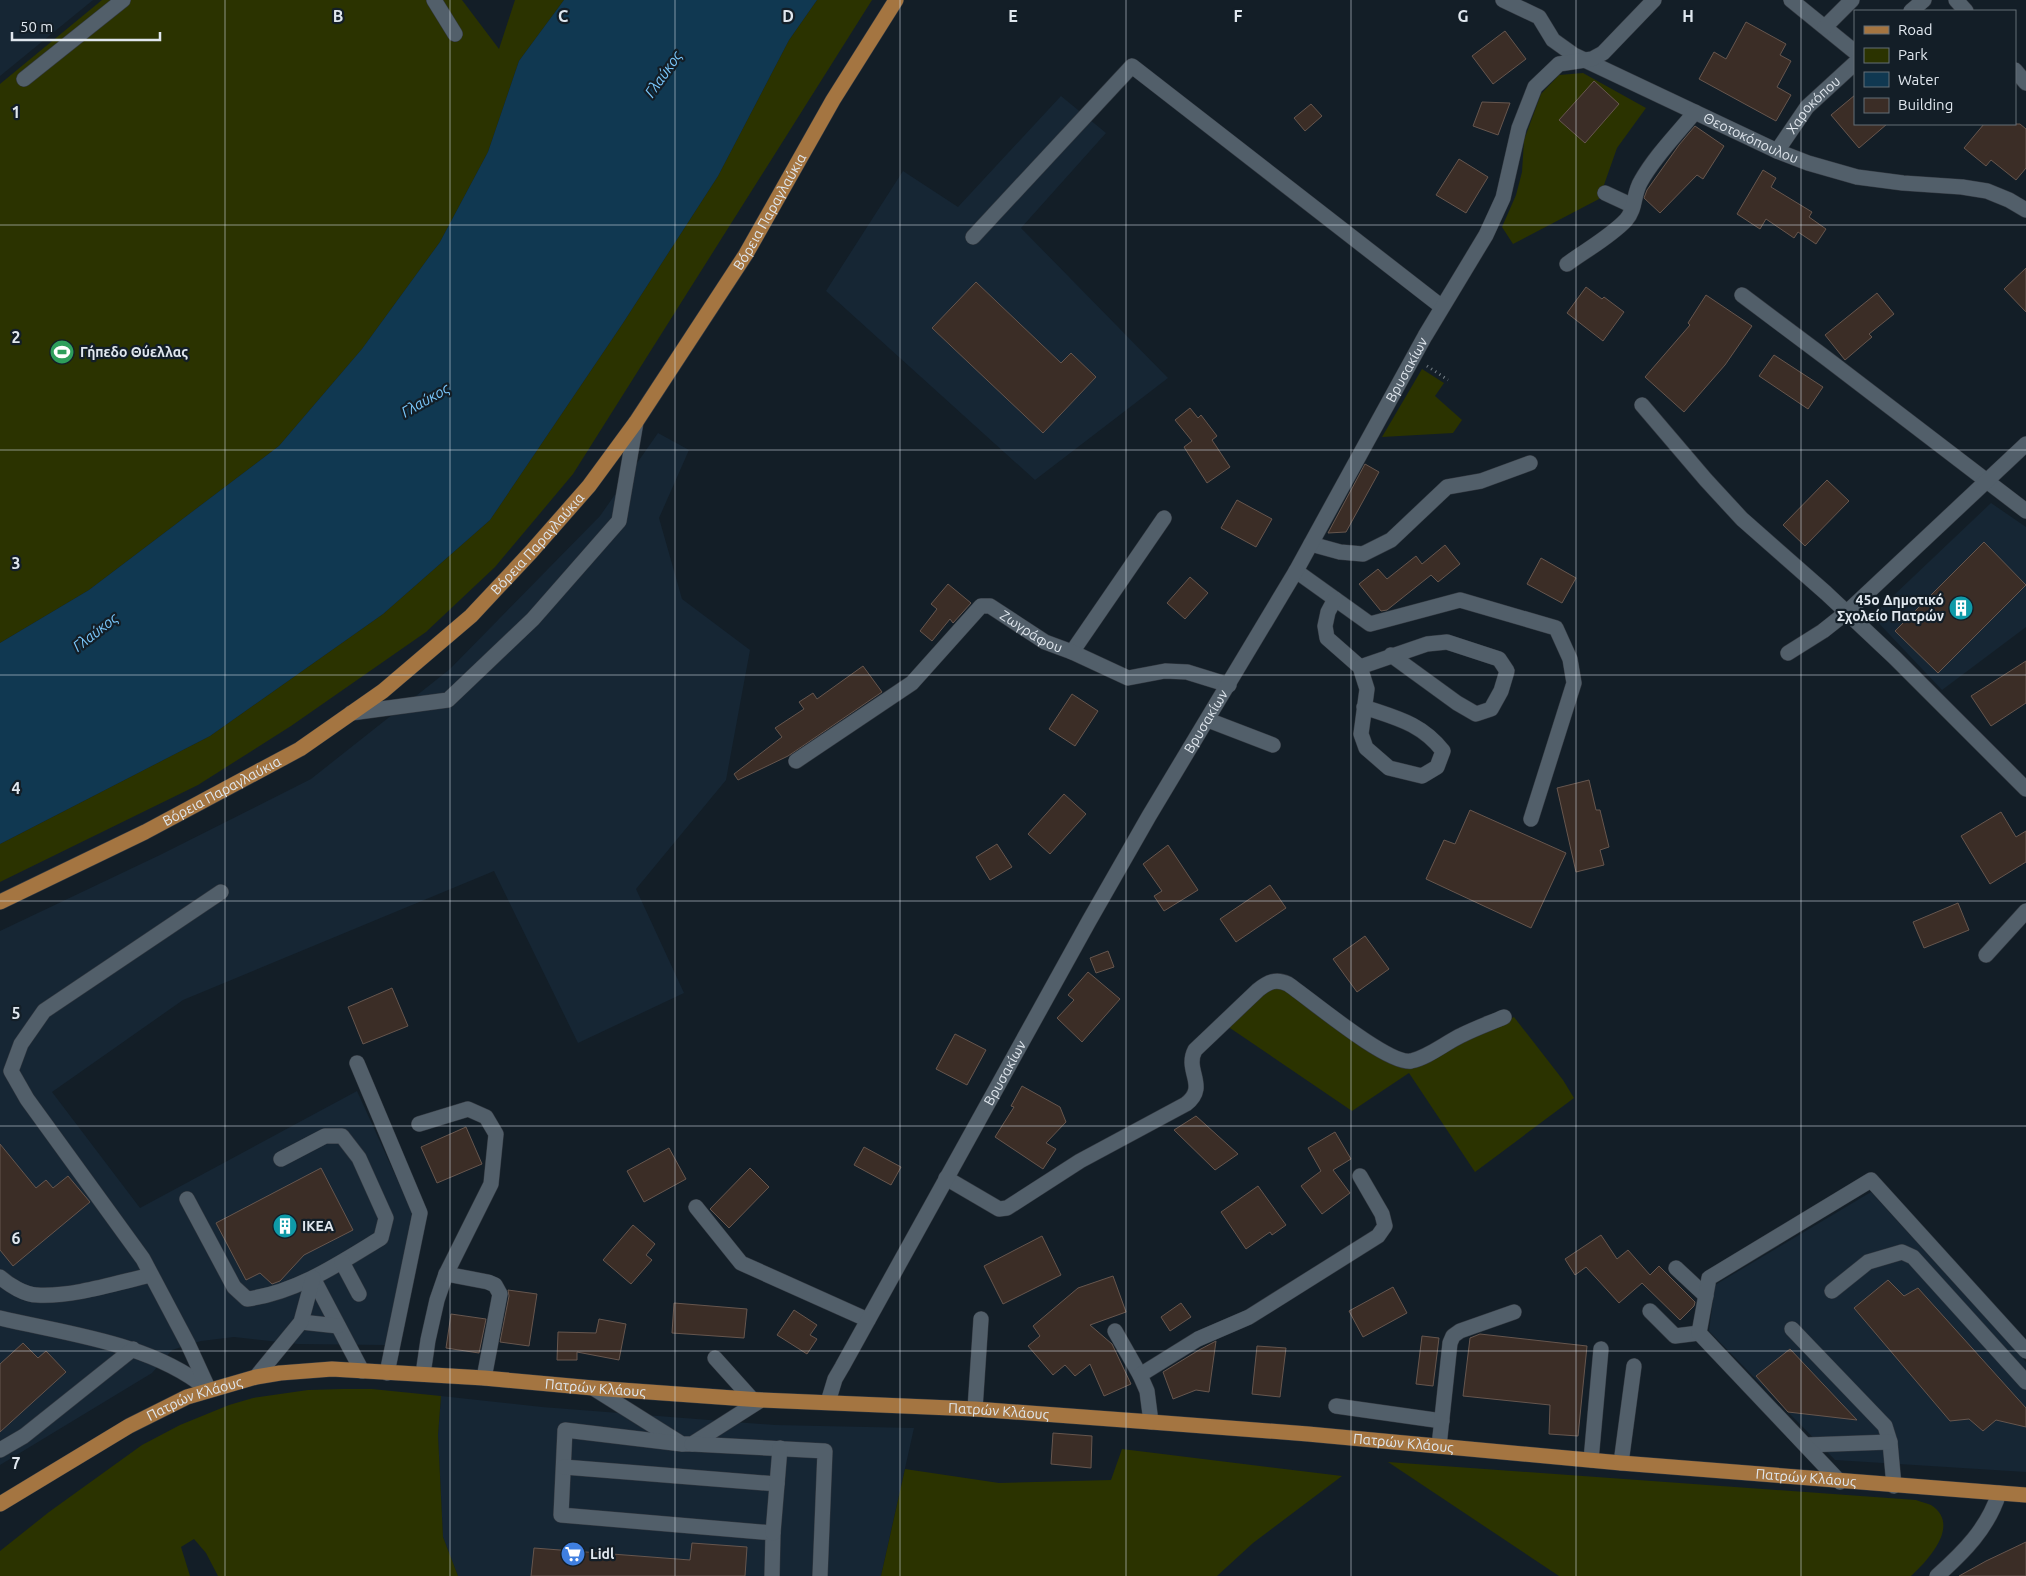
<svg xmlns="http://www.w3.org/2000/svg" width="2026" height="1576" viewBox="0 0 2026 1576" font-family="Ubuntu,sans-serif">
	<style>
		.built { fill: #162634 }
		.green { fill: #2b3300 }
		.water { fill: #103851 }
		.building { fill: #3b2d26; stroke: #66564e }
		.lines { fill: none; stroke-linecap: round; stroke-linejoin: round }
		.minor-casing { stroke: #333941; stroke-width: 16 }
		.major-casing { stroke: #333941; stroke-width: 16 }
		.path { stroke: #747e86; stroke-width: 3; stroke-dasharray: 1 4; stroke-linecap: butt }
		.minor { stroke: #525f6a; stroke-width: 15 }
		.major { stroke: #a47541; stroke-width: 15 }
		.grid { fill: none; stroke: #e0e7ee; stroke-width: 1; stroke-opacity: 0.55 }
		.labels { text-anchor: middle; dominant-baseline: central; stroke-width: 4.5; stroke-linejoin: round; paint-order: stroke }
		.street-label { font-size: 14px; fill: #e0e7ee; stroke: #131e27 }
		.poi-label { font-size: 14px; font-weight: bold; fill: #e0e7ee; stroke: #131e27; text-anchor: start }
		.water-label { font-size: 15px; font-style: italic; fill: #7ac7fb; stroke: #131e27 }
		.grid-label { font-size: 16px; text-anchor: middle; font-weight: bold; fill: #e0e7ee; stroke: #131e27; stroke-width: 4.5; stroke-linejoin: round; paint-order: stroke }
	</style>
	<rect width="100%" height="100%" fill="#131e27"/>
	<g class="built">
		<polygon points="0,0 93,0 0,76"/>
		<polygon points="1061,96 1106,133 1021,228 1168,378 1035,480 826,291 903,171 958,207"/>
		<polygon points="658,433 689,450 659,518 682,599 750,650 726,780 636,889 684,993 578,1043 494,871 183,1000 52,1092 140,1208 357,1091 412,1212 386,1345 298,1344 234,1337 201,1341 172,1350 152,1373 0,1465 0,931 162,854 311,779 450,669 600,516"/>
		<polygon points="1991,503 2026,527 2026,627 1942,690 1872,616"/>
		<polygon points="1871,1192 2026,1362 2026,1472 1835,1460 1709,1331 1715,1285"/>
		<polygon points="441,1396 542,1407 775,1425 914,1428 881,1576 458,1576 443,1537 438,1435"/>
	</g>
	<g class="green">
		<polygon points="102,0 462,0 499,49 515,0 564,0 519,61 488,152 440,242 362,349 279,446 89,590 0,643 0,84"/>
		<polygon points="817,0 872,0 573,474 495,567 426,632 291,726 198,785 0,882 0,844 210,736 383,614 490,520 623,323 718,176 789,40"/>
		<polygon points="1583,73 1646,108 1617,148 1599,199 1513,244 1502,227 1516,195 1522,172 1524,140 1541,94 1559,75"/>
		<polygon points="1422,369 1444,383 1435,396 1462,420 1453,433 1382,437"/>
		<polygon points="1280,984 1408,1067 1514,1017 1563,1080 1574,1098 1475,1172 1409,1073 1352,1111 1227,1026 1265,988"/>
		<polygon points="343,1389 372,1389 441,1396 438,1435 443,1537 458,1576 218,1576 206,1553 194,1539 181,1547 190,1576 0,1576 0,1551 49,1512 142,1445 180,1425 229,1405 253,1398 308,1390"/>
		<polygon points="1122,1449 1342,1476 1253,1543 1217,1576 881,1576 905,1469 999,1483 1111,1480"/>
		<path d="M1388,1462L1916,1500C1920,1502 1927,1503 1931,1505C1962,1525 1927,1561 1911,1576H1559Z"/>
	</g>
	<polygon class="water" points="564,0 817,0 789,40 718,176 623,323 490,520 383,614 210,736 0,844 0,643 89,590 279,446 362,349 440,242 488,152 519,61"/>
	<g class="building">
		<polygon points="1746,22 1786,44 1780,55 1791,61 1777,87 1791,95 1776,121 1699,79 1714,52 1726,59"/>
		<polygon points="1505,31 1526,59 1493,84 1472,56"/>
		<polygon points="1594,81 1619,104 1585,143 1559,120"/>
		<polygon points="1855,95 1855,124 1887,124 1859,148 1831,115"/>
		<polygon points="1482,102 1510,103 1498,135 1473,126"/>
		<polygon points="1311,104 1322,116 1305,131 1294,118"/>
		<polygon points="1984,124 2020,124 2026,129 2026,168 2016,180 1991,160 1986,166 1964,148"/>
		<polygon points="1695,126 1724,146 1703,179 1697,175 1660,213 1644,198 1647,190 1679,145"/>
		<polygon points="1459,159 1488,177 1466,213 1436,195"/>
		<polygon points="1763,170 1776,178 1771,187 1812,212 1809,217 1826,229 1816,244 1798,232 1794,238 1766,219 1760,229 1737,214"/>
		<polygon points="2026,268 2026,312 2004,289"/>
		<polygon points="976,282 1061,363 1071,353 1096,377 1043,433 932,328"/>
		<polygon points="1586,287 1602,299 1604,297 1624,312 1603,341 1567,313"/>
		<polygon points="1877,293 1894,314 1869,334 1872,337 1845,360 1825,335"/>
		<polygon points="1706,295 1752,326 1725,365 1684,412 1645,377 1690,325 1688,323"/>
		<polygon points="1774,355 1823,387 1808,409 1759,376"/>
		<polygon points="1190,408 1198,418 1201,415 1217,436 1212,440 1230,467 1207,483 1184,447 1192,441 1175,420"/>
		<polygon points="1365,464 1379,472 1346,532 1328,533"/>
		<polygon points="1827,480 1849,501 1805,546 1783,525"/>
		<polygon points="1237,500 1272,519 1256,547 1221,528"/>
		<polygon points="1984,542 2026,585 1938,673 1895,631"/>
		<polygon points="1445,545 1460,564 1438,582 1431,575 1387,610 1381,611 1359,584 1378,569 1387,579 1416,556 1422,564"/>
		<polygon points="1541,558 1576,578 1562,603 1527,584"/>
		<polygon points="1190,577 1208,593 1185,619 1167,603"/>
		<polygon points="948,584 971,603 953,623 950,619 932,641 920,631 937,609 931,604"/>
		<polygon points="2026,661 2026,703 1991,726 1971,696"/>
		<polygon points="863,666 882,692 788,756 738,780 734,774 782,737 775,728 804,709 799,702 813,693 817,699"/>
		<polygon points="1072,694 1098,711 1075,746 1049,729"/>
		<polygon points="1589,780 1596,810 1600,810 1609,847 1600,850 1604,865 1576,872 1557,788"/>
		<polygon points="1064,794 1086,814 1050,854 1028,834"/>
		<polygon points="1470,810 1566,853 1531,928 1426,879 1444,840 1455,844"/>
		<polygon points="2001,812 2016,837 2026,831 2026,862 1990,884 1961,836"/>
		<polygon points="997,844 1012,867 990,880 976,857"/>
		<polygon points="1168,845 1198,890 1164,911 1154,896 1162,891 1143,864"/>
		<polygon points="1270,885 1286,908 1236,942 1220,919"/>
		<polygon points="1958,903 1969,930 1924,948 1913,922"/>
		<polygon points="1365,936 1389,969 1357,992 1333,959"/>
		<polygon points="1108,951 1114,967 1096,973 1090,958"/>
		<polygon points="1088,972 1120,999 1082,1042 1057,1018 1074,1000 1068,995"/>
		<polygon points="392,988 408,1026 363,1044 348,1007"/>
		<polygon points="955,1034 986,1050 967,1085 936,1069"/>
		<polygon points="1022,1086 1060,1107 1066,1122 1046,1143 1056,1149 1043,1169 995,1137 1014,1107 1011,1106"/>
		<polygon points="1196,1116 1238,1154 1215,1170 1174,1130"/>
		<polygon points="466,1127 482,1164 437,1183 421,1147"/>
		<polygon points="1335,1132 1351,1159 1333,1170 1350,1193 1322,1214 1301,1186 1321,1171 1308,1148"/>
		<polygon points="0,1144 36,1188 46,1180 53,1188 68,1176 90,1202 13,1266 0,1250"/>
		<polygon points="864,1147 901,1167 891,1185 854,1165"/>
		<polygon points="669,1148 686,1179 644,1202 627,1171"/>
		<polygon points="321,1168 353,1230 304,1255 280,1281 272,1284 260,1273 246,1280 216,1223"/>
		<polygon points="750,1168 769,1187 729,1228 710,1209"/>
		<polygon points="1258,1186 1286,1225 1272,1235 1270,1232 1246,1249 1221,1212"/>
		<polygon points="633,1225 655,1244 646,1255 652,1260 631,1284 603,1260"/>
		<polygon points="1601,1235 1617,1259 1628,1250 1650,1275 1659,1266 1695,1302 1694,1306 1680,1320 1642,1283 1619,1303 1586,1267 1575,1275 1565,1259"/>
		<polygon points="1042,1236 1061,1275 1003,1304 984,1266"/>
		<polygon points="1113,1276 1126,1312 1090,1325 1112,1344 1131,1384 1104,1396 1090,1364 1075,1376 1065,1365 1053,1375 1028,1346 1040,1336 1033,1326 1078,1288"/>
		<polygon points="1888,1280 1904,1296 1918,1288 2026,1408 2026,1427 1996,1420 1983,1431 1969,1419 1950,1421 1854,1308"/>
		<polygon points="1393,1287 1407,1313 1363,1337 1349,1311"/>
		<polygon points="508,1290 537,1294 529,1346 500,1342 509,1296"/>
		<polygon points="674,1303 747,1309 744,1338 672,1333"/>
		<polygon points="1181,1303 1191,1317 1170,1331 1161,1317"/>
		<polygon points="794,1310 817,1325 810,1335 817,1339 807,1354 777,1335"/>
		<polygon points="451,1314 486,1319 479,1353 446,1348"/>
		<polygon points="599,1319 626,1324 619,1360 577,1352 577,1360 557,1360 558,1332 596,1333"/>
		<polygon points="1480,1334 1587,1346 1578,1436 1549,1434 1550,1405 1463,1396 1470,1338"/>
		<polygon points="1422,1336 1439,1338 1433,1386 1416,1384"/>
		<polygon points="1216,1341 1209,1392 1196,1390 1173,1399 1163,1372 1199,1350"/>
		<polygon points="23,1343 38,1358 46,1351 66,1372 0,1432 0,1364"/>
		<polygon points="1257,1346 1286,1348 1280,1397 1252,1394"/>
		<polygon points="1790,1349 1857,1420 1788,1412 1756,1376"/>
		<polygon points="1053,1433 1092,1436 1091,1468 1051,1464"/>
		<polygon points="2026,1542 2026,1576 1959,1576 1986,1561"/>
		<polygon points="692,1543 747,1547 745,1576 531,1576 534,1548 690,1560"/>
	</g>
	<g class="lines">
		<defs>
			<g id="minor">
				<polyline points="434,0 455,34"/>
				<path id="s1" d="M1503,0L1539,17L1553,40L1574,55L1777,151L1808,163L1857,177L1903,183L1962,187L1987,191L2009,200L2026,210"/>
				<polyline points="1791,0 1855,52"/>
				<polyline points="1956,0 1966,11"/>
				<polyline points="1911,11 1924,0"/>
				<polyline points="1825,27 1852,0"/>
				<polyline points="2015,70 2026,83"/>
				<polyline points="24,79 123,0"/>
				<path id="s2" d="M1777,151L1807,107L1855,63"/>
				<polyline points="1605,193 1633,206"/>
				<polyline points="973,237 1132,66 1442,307"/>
				<path d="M1567,264C1586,250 1610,237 1626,220C1636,209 1633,194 1641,181C1655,156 1677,134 1695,112"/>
				<polyline points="1742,295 1826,358 2026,511"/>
				<polyline points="1642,405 1706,480 1742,519 1826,593 1895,658 2026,789"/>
				<polyline points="1311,544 1340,552 1363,554 1391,540 1447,487 1481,481 1530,463"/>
				<polyline points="1296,571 1370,624 1460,600 1556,628 1570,659 1574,683 1531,819"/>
				<path d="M1335,599L1328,612L1325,626L1327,638L1360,667L1367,689L1361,734L1366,748L1389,768L1422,776L1437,767L1443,751C1421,723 1396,718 1364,707"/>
				<polyline points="1072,652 1164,518"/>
				<polyline points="1788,653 1823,631 1847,612 2026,444"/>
				<polyline points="1360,667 1427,644 1447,642 1499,659 1507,671 1501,691 1491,709 1476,714 1457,703 1391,655"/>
				<polyline points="351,713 448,700 533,619 619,521 636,422"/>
				<polyline points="1208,720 1273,745"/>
				<path id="s3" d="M796,761L912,683L981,606H990L1045,642L1072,652L1128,678L1165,671L1187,672L1229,685"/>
				<polyline points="1986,955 2026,911"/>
				<polyline points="357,1063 420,1213 387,1373"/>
				<polyline points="419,1124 468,1109 486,1117 496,1134 491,1184 446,1274 437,1300 428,1340 423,1374"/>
				<path d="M946,1178L999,1209L1007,1208L1080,1161L1186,1104C1209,1086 1184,1071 1195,1050L1258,990C1268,982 1276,978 1288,984C1310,999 1388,1065 1411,1061C1429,1057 1445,1043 1462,1035C1476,1028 1490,1023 1504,1017"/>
				<path d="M187,1199L234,1287L247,1299C296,1293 340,1263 381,1238L386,1218L359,1158L342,1136H325L281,1159"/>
				<polyline points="696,1207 741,1263 868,1320"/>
				<polyline points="342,1262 359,1294"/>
				<polyline points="1676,1268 1706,1296"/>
				<polyline points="446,1274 488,1282 495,1285 500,1294 484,1378"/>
				<path d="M0,1277C9,1285 25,1295 37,1295C73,1297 116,1283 151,1275"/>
				<polyline points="313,1278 362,1371"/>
				<polyline points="1832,1291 1868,1262 1902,1252 1913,1257 2026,1382"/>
				<polyline points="1650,1311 1675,1336 1699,1333"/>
				<path d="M0,1318C68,1334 150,1343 206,1388"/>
				<polyline points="301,1322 338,1326"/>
				<polyline points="1792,1329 1885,1426 1890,1442 1894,1486"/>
				<polyline points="1115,1331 1140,1375"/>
				<polyline points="715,1358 751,1398"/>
				<polyline points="256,1377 301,1322 313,1278"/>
				<polyline points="593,1388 682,1444 692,1444 761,1400"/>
				<polyline points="209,1390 188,1344 143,1259 27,1099 11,1071 21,1044 44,1011 221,892"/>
				<path id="s4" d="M828,1402L835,1379L842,1367L1089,921L1149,816L1296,571L1425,336L1486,235L1503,198L1519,128L1535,87L1559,64L1592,59L1603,53L1654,0"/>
				<polyline points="1336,1406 1442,1421"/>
				<polyline points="975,1409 981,1319"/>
				<polyline points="1151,1422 1147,1391 1140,1375 1198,1339 1249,1317 1378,1236 1385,1226 1382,1214 1360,1176"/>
				<polyline points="682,1444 565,1430 561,1515 773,1533 772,1576"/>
				<polyline points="692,1444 825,1451 820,1576"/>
				<polyline points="1806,1445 1890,1442"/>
				<polyline points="1439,1446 1450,1343 1453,1336 1460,1331 1514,1312"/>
				<polyline points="0,1450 24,1436 133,1349"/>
				<polyline points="1591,1460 1601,1349"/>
				<polyline points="1621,1463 1634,1366"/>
				<polyline points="564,1467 777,1484"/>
				<polyline points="1840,1482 1699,1333 1709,1278 1871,1180 2026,1351"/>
				<polyline points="773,1533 780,1448"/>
				<path d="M1937,1576C1964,1552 1988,1528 1999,1493"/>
			</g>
			<g id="major">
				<path id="s5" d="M0,902L145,832L300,749L383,691L471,616L531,552L589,486L636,422L746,254L833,100L896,0"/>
				<path id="s6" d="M0,1504L129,1426L187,1397L256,1377L280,1373L332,1369L484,1378L593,1388L761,1400L975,1409L1151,1422L1308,1434L1621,1463L2026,1495"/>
			</g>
		</defs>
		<use href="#minor" class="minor-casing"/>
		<use href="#major" class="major-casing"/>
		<polyline class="path" points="1427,366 1448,380"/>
		<use href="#minor" class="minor"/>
		<use href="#major" class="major"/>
	</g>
	<path class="grid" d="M225,0V1576M450,0V1576M675,0V1576M900,0V1576M1126,0V1576M1351,0V1576M1576,0V1576M1801,0V1576M0,225H2026M0,450H2026M0,675H2026M0,901H2026M0,1126H2026M0,1351H2026"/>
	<defs>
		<symbol id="stadium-disc" viewBox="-11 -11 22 22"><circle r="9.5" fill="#2e9e5b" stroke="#131e27"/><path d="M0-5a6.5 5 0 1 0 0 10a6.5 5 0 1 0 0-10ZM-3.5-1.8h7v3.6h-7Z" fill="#fff"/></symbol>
		<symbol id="building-disc" viewBox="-11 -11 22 22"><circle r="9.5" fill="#0f9aa8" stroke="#131e27"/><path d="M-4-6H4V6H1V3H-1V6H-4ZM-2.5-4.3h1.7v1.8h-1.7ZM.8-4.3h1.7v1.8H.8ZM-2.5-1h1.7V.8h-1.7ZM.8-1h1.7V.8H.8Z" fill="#fff"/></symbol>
		<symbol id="supermarket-disc" viewBox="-11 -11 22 22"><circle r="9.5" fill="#3f7fe0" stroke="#131e27"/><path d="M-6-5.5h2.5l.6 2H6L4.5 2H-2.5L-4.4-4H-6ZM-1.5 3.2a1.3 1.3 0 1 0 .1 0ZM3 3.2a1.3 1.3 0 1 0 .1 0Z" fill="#fff"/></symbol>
	</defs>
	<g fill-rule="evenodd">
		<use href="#stadium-disc" x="48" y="338" width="28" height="28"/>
		<use href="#building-disc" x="1947" y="594" width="28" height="28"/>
		<use href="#building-disc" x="271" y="1212" width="28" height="28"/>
		<use href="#supermarket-disc" x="559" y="1540" width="28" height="28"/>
	</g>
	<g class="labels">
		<g class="street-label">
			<text stroke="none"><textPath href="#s2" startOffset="59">Χαροκόπου</textPath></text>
			<text stroke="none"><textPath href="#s1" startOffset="288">Θεοτοκόπουλου</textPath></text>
			<text stroke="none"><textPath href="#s5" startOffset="1058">Βόρεια Παραγλαύκια</textPath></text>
			<text stroke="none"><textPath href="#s4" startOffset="1184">Βρυσακίων</textPath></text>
			<text stroke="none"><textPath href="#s5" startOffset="652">Βόρεια Παραγλαύκια</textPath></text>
			<text stroke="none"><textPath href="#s3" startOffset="301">Ζωγράφου</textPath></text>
			<text stroke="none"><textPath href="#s4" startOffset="779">Βρυσακίων</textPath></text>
			<text stroke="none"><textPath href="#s5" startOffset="248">Βόρεια Παραγλαύκια</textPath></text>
			<text stroke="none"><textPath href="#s4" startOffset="374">Βρυσακίων</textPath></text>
			<text stroke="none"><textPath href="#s6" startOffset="628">Πατρών Κλάους</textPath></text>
			<text stroke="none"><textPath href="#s6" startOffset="222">Πατρών Κλάους</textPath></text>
			<text stroke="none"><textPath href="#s6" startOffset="1032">Πατρών Κλάους</textPath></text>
			<text stroke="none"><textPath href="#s6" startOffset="1438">Πατρών Κλάους</textPath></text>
			<text stroke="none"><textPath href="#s6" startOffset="1842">Πατρών Κλάους</textPath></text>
		</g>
		<g class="poi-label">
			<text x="80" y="352">Γήπεδο Θύελλας</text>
			<text x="1944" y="600" text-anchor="end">45ο Δημοτικό<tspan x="1944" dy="16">Σχολείο Πατρών</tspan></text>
			<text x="302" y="1226">IKEA</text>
			<text x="590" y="1554">Lidl</text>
		</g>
		<g class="water-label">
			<text transform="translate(663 74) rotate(-55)">Γλαύκος</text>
			<text transform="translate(425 400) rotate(-30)">Γλαύκος</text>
			<text transform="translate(95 632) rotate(-38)">Γλαύκος</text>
		</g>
	</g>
	<g class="grid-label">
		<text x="338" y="22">B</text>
		<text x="563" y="22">C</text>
		<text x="788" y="22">D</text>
		<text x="1013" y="22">E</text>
		<text x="1238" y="22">F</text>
		<text x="1463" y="22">G</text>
		<text x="1688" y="22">H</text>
		<text x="16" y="118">1</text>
		<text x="16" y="343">2</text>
		<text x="16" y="569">3</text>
		<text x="16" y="794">4</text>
		<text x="16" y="1019">5</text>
		<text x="16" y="1244">6</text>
		<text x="16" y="1469">7</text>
	</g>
	<rect x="1854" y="10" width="162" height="115" fill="#131e27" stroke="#656e77"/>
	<rect x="1864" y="26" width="25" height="8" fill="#a47541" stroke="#656e77"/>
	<text x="1898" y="35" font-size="15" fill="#e0e7ee">Road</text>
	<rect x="1864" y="48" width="25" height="15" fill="#2b3300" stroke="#656e77"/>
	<text x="1898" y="60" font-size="15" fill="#e0e7ee">Park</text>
	<rect x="1864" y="72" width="25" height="15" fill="#103851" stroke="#656e77"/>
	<text x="1898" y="85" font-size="15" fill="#e0e7ee">Water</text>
	<rect x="1864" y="98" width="25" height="15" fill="#3b2d26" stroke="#656e77"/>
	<text x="1898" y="110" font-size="15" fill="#e0e7ee">Building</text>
	<path d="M12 32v8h148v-8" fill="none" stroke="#e0e7ee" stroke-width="2.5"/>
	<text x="20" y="32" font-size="15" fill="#e0e7ee" stroke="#131e27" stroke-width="4" paint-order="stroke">50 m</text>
</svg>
